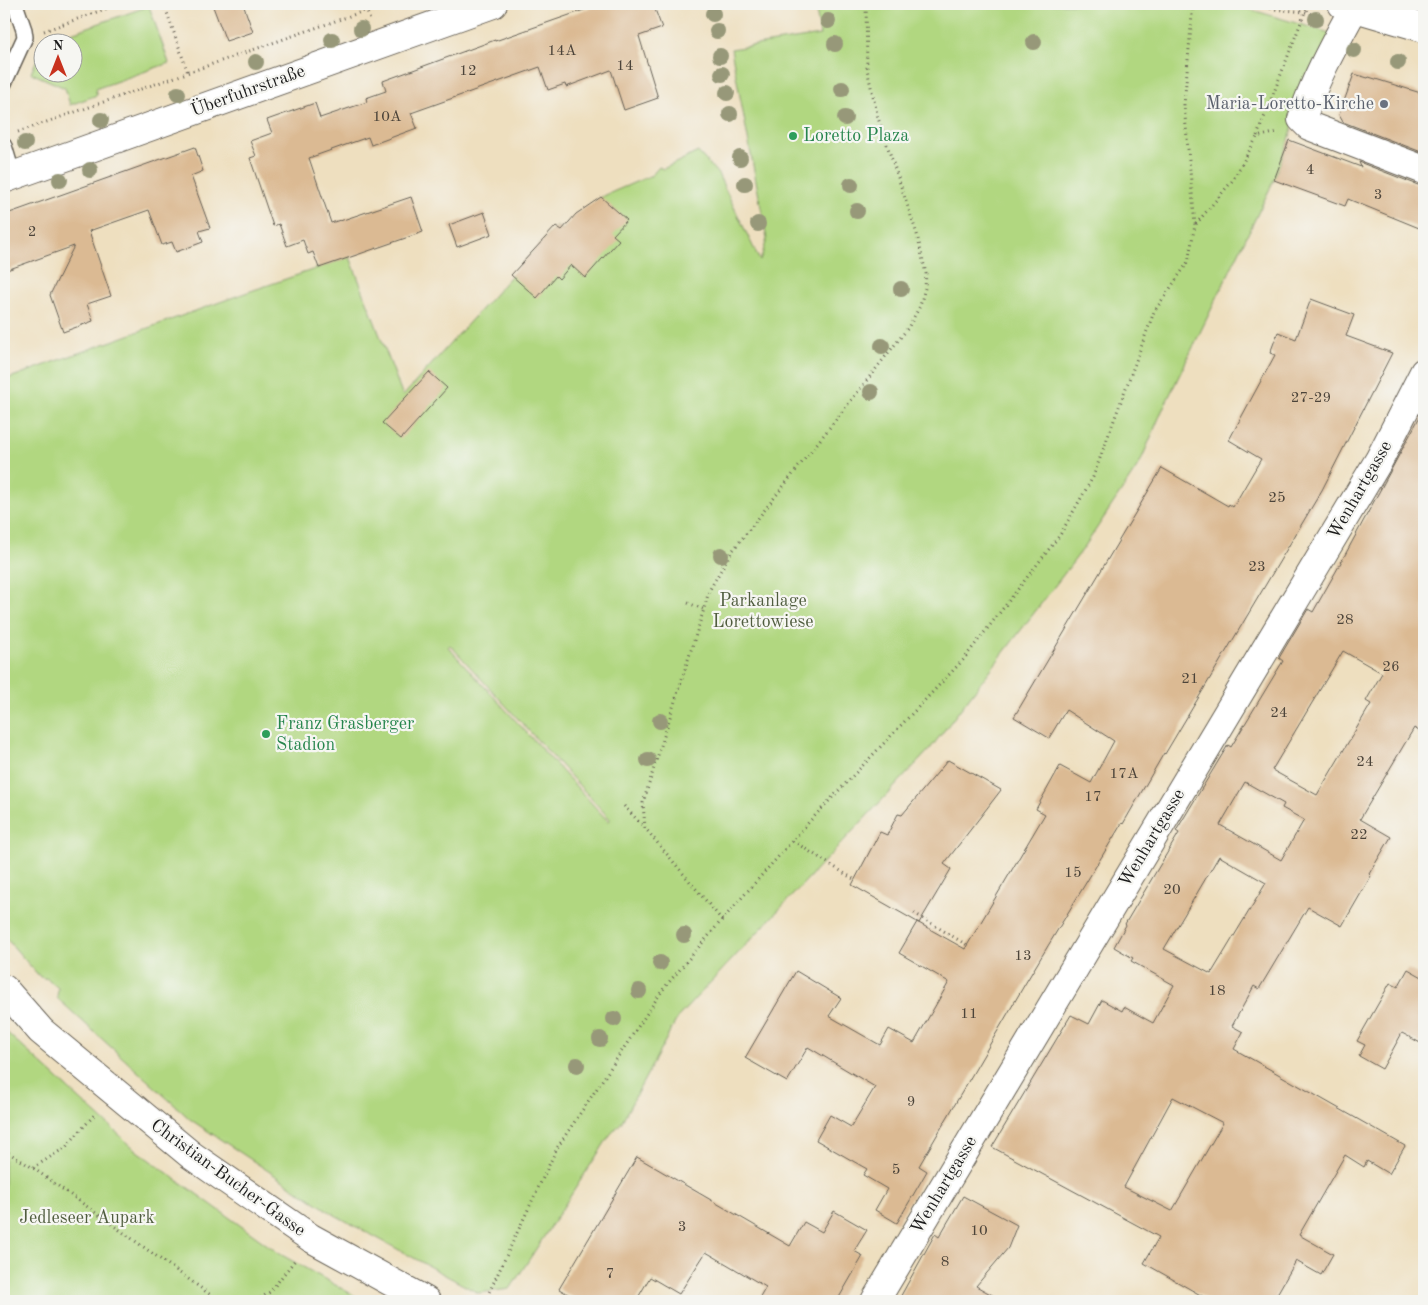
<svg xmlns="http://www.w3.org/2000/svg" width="1428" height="1305" viewBox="0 0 1428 1305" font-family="'Old Standard TT',serif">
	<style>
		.green { fill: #b1d780; stroke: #667a4e; fill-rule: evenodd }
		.building { fill: #dbba93; fill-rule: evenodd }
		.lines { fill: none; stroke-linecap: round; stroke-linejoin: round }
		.lane-casing { stroke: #666055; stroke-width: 18 }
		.street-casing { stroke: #666055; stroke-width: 30 }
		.secondary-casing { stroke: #666055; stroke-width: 30 }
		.path { stroke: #666055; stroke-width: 3; stroke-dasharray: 1 4; stroke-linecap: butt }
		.lane { stroke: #fff; stroke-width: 15 }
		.street { stroke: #fff; stroke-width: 28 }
		.secondary { stroke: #fff; stroke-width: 28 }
		.tree { fill: #979879 }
		.worship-dot { fill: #6b7280; stroke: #f6f6f2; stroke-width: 2 }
		.leisure-dot { fill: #2e9e5b; stroke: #f6f6f2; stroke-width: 2 }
		.labels { text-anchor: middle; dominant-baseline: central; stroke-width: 4.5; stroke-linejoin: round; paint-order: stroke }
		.number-label { font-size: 15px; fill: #4c443a }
		.street-label { font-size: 18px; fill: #1c1c1c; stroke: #f6f6f2 }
		.worship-label { font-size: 18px; fill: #5b616d; stroke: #f6f6f2; text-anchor: end }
		.leisure-label { font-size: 18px; fill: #27864d; stroke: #f6f6f2; text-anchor: start }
		.park-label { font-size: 18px; fill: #505d3f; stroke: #f6f6f2 }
	</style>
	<rect width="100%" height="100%" fill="#f6f6f2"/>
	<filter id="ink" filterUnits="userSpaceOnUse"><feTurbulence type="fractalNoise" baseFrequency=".02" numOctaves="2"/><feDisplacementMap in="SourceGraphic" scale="10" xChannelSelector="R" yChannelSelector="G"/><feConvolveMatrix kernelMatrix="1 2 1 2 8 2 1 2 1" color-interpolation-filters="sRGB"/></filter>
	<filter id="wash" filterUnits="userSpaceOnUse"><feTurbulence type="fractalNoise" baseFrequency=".0096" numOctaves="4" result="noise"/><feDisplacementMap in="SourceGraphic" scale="20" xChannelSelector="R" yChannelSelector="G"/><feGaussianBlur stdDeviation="1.12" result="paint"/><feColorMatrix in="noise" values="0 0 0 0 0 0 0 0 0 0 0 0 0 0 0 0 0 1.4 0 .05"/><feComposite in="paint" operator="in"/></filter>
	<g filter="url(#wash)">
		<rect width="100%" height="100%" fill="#eedfbf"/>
		<g class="green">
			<path d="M815,4H1232L1330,33L1297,110L1289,140L1274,180L1161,413L1140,463L1083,549L930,749L678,1017L621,1123L610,1135L510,1289L478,1293L335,1215L191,1120L57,998L58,988L48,979L40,977L4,936V380L245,293L350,257L403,396L556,226L562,230L601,197L652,175L659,167L663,169L698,152L718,174L760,261L767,239L731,49L820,35ZM450,645L610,819V820L608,821L448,647Z"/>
			<polygon points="149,6 169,63 95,89 97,95 70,105 65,88 31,73 42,47 42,72 72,72 72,42 45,42"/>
			<polygon points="4,1030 137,1151 280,1254 364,1301 4,1301"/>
		</g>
		<g id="blocks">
			<g class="building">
				<polygon points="212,4 243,4 253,32 226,41"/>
				<polygon points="601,4 653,4 662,28 639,36 658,98 624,110 611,70 566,87 565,84 548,90 540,67 411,113 417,128 371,145 368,137 309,158 331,223 340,220 340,221 411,197 423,232 319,268 313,252 308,254 303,240 287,246 279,224 273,226 250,158 256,156 250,141 272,133 267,120 315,103 320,118 367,102 366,98 386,91 383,81 495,40 495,41"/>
				<polygon points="1354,74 1368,78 1369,77 1424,94 1424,153 1343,122 1339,115"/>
				<polygon points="1289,140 1361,167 1359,162 1418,185 1424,185 1424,230 1348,199 1345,206 1274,180"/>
				<polygon points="195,147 203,171 191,176 210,228 199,231 203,242 176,252 172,242 162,245 149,210 89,231 111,296 87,304 93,321 63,332 50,295 74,246 4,271 4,215"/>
				<polygon points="601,197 627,220 613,235 619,240 585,278 571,265 559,279 556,276 537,298 511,275 556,226 562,230 576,214"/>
				<polygon points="484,212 492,234 457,247 449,225"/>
				<polygon points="1311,299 1354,315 1346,336 1392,353 1322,490 1165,754 1164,753 1123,824 1122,823 1025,984 919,1166 927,1171 897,1223 875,1210 887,1189 863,1175 867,1169 816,1140 830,1115 851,1127 875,1087 808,1047 787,1082 745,1058 796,971 841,998 829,1016 880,1045 889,1029 914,1043 949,982 899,953 917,922 965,949 1045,814 1036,809 1060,766 1091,783 1114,741 1066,710 1049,738 1014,717 1162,468 1228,506 1229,504 1233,507 1261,459 1229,440 1275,355 1270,353 1278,332 1296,339"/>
				<polygon points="429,372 447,388 401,439 382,423"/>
				<path d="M1424,409V734L1414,728L1360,819L1391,837L1369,874L1371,876L1342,926L1308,907L1259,989L1254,986L1232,1026L1243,1032L1234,1049L1405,1146L1389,1174L1367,1161L1364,1167L1345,1155L1299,1235L1333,1254L1321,1275L1296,1261L1273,1301H1211L1144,1263L1159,1237L992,1147L1071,1015L1089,1024L1102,1000L1122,1011L1124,1007L1153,1023L1174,985L1131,961L1133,958L1114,947L1126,925L1125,924L1179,833L1176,831L1228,745L1231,747L1283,661L1279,658L1308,609L1313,612L1339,566ZM1343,651L1382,673L1366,701L1371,704L1317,795L1272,770ZM1245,782L1284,804L1282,808L1304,820L1281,860L1220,825ZM1219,856L1266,883L1211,974L1164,949ZM1173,1097L1223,1123L1172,1211L1124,1187Z"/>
				<polygon points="948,760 1001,790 944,864 951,869 919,923 852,885 880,832 887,835 898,814 902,815"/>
				<polygon points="1408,969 1424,978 1424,1045 1402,1033 1382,1069 1359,1056 1365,1045 1357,1041 1390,983 1398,987"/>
				<polygon points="637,1157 790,1246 804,1222 822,1232 834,1211 867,1230 854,1251 863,1256 837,1301 758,1301 766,1287 706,1252 679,1294 650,1277 636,1301 580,1301 559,1289"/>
				<polygon points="963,1196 1017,1225 1008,1248 976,1286 1003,1301 898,1301 935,1234 939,1237"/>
			</g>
		</g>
	</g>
	<g filter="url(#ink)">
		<use href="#blocks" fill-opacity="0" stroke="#666055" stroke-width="1"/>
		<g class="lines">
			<defs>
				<g id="lane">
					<polyline points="4,83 25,37 24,30 15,4"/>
					<polyline points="4,146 13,176"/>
				</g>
				<g id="street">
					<polyline points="1342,4 1424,28"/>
					<path d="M1354,8C1335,43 1314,80 1302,119L1309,126L1424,170"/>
					<polyline points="4,179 493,4"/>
					<polyline points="875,1301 1379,460 1424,372"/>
				</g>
				<polyline id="secondary" points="4,989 41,1031 191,1155 311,1238 426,1301"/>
			</defs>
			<use href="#lane" class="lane-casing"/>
			<use href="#street" class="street-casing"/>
			<use href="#secondary" class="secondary-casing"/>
			<g class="path">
				<polyline points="164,4 188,73"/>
				<polyline points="364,4 370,20"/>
				<polyline points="1256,4 1273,9 1305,12 1318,16"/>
				<polyline points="44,31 119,4"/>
				<polyline points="18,132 384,4"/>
				<polyline points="1257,136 1305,12 1311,4"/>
				<polyline points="1196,224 1233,180 1257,137 1278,132"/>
				<polyline points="688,603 703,609"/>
				<polyline points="624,806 644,827"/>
				<polyline points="793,841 855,880"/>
				<polyline points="914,913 967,945"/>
				<polyline points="722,920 645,828 643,803 704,609 709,591 730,554 908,328 920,306 925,288 926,274 917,234 878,118 867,69 866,4"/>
				<polyline points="4,1150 33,1168 219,1301"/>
				<polyline points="33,1168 66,1147 96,1113"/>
				<polyline points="256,1301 270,1292 295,1260"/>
				<polyline points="485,1301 557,1148 664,988 722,920 809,822 963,660 1060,535 1093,477 1154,312 1188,262 1195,225 1184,105 1193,4"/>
			</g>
			<use href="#lane" class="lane"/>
			<use href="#street" class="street"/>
			<use href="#secondary" class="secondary"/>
		</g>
		<g class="tree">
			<circle cx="713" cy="14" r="8"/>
			<circle cx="1316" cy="19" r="8"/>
			<circle cx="828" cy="21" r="8"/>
			<circle cx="361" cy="29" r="8"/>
			<circle cx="717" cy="31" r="8"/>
			<circle cx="332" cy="40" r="8"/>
			<circle cx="1034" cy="42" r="8"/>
			<circle cx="835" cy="44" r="8"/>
			<circle cx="1354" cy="50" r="8"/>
			<circle cx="720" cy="56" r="8"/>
			<circle cx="256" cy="62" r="8"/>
			<circle cx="1398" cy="62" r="8"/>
			<circle cx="722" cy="74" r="8"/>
			<circle cx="842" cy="89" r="8"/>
			<circle cx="727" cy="93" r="8"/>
			<circle cx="178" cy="94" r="8"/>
			<circle cx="730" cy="114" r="8"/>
			<circle cx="845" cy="118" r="8"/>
			<circle cx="101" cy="120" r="8"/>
			<circle cx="25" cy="143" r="8"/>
			<circle cx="740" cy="158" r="8"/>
			<circle cx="90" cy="170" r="8"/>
			<circle cx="60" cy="180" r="8"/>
			<circle cx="745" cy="184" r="8"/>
			<circle cx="851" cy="185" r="8"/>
			<circle cx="857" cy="211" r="8"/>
			<circle cx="758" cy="224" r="8"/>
			<circle cx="901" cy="289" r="8"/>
			<circle cx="882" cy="346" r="8"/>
			<circle cx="871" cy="392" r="8"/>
			<circle cx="721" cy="555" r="8"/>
			<circle cx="660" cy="721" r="8"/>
			<circle cx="648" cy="760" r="8"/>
			<circle cx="684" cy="935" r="8"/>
			<circle cx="660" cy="963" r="8"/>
			<circle cx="639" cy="991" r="8"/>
			<circle cx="614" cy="1019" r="8"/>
			<circle cx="600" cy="1039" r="8"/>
			<circle cx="577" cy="1065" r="8"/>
		</g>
	</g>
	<circle class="worship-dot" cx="1384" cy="104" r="5"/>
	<g class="leisure-dot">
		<circle cx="793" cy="136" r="5"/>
		<circle cx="266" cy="734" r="5"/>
	</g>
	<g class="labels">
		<g class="number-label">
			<text x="562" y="51">14A</text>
			<text x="625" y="66">14</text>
			<text x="468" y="71">12</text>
			<text x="387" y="117">10A</text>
			<text x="1310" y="170">4</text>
			<text x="1378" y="195">3</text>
			<text x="32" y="232">2</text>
			<text x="1311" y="398">27-29</text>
			<text x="1277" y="498">25</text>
			<text x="1257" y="567">23</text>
			<text x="1345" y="620">28</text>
			<text x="1391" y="667">26</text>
			<text x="1190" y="679">21</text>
			<text x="1279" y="713">24</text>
			<text x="1365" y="762">24</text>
			<text x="1124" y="774">17A</text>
			<text x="1093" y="797">17</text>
			<text x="1359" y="835">22</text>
			<text x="1073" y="873">15</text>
			<text x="1172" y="890">20</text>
			<text x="1023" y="956">13</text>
			<text x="1217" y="991">18</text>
			<text x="969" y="1014">11</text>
			<text x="911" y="1102">9</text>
			<text x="896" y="1170">5</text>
			<text x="682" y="1227">3</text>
			<text x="979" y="1231">10</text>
			<text x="945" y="1262">8</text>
			<text x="610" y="1274">7</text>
		</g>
		<g class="street-label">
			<text transform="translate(248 91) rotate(-20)">Überfuhrstraße</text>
			<text transform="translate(1360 490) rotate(-60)">Wenhartgasse</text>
			<text transform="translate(1152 838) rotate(-59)">Wenhartgasse</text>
			<text transform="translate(228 1178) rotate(36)">Christian-Bucher-Gasse</text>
			<text transform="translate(944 1185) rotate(-59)">Wenhartgasse</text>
		</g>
		<g class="worship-label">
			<text x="1374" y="104">Maria-Loretto-Kirche</text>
		</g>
		<g class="leisure-label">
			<text x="803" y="136">Loretto Plaza</text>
			<text x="276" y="724">Franz Grasberger<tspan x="276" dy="21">Stadion</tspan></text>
		</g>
		<g class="park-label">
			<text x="763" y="601">Parkanlage<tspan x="763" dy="21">Lorettowiese</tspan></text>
			<text x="87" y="1218">Jedleseer Aupark</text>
		</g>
	</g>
	<rect width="1428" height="1305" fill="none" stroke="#f6f6f2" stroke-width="20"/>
	<g transform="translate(58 58)"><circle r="24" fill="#f6f6f2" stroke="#9f9f9c"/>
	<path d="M0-4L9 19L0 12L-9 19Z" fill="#c8321e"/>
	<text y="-8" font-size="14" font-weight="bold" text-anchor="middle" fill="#1c1c1c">N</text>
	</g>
</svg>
